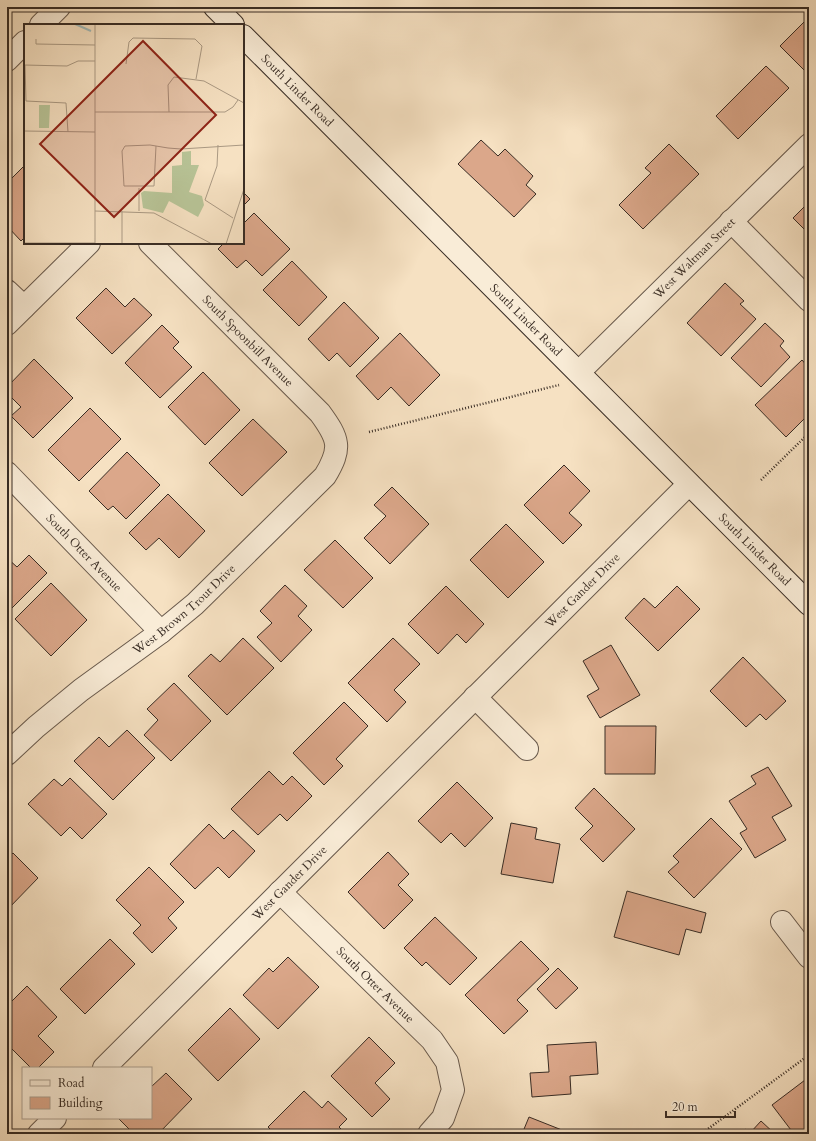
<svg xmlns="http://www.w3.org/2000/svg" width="816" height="1141" viewBox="0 0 816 1141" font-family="Cardo,serif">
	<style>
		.building { fill: #dba78a; stroke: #382c24 }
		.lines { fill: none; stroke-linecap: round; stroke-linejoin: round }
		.street-casing { stroke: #68594c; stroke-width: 24 }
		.secondary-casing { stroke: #382c24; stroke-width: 24 }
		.path { stroke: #382c24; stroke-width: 2.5; stroke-dasharray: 1 2; stroke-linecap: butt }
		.street { stroke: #f9ecd7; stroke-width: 22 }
		.secondary { stroke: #f9ecd7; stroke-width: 22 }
		.labels { text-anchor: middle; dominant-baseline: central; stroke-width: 3.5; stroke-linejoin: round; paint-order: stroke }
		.street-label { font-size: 12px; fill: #382c24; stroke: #f9ecd7 }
		.inset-river { fill: none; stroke: #a0bbbb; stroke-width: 2 }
		.inset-road { fill: none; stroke: #aa9983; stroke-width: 1 }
		.view { fill: #8f2418; fill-opacity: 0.15; stroke: #8f2418; stroke-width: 2 }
		.inset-edge { fill: none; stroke: #382c24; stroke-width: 2 }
	</style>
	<rect width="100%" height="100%" fill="#f6e1c2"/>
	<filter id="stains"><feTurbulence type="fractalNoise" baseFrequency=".005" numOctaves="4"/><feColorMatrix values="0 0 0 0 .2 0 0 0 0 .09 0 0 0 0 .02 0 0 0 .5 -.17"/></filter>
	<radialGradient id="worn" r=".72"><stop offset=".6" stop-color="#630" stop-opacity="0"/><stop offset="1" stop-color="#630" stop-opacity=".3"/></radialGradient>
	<g class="building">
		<polygon points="809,17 809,67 805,71 780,46"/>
		<polygon points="766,66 789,88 738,139 716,116"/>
		<polygon points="481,140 498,156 505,149 533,176 526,185 536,194 514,217 458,164"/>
		<polygon points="669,144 699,174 643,229 619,205 651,173 645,168"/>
		<polygon points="25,165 25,237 21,241 7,226 7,183"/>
		<polygon points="243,192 250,199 243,206"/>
		<polygon points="809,202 809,234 793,218"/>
		<polygon points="254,213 290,249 262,276 246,260 237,268 218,249 224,243 243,243 243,224"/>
		<polygon points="292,261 327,297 299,326 263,290"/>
		<polygon points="725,283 744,301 740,304 756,319 721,356 687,323"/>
		<polygon points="106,288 125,307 134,298 152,315 112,354 76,318"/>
		<polygon points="344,302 379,338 350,367 337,353 329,361 308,339"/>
		<polygon points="765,323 784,341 780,346 790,357 761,387 731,358"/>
		<polygon points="162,325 179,342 173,348 192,367 160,398 125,363"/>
		<polygon points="400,333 440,375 409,406 391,387 378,400 356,376"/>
		<polygon points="34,359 73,398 33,438 11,416 21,407 7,393 7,387"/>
		<polygon points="802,360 809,368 809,414 786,437 755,405"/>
		<polygon points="203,372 240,410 205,445 168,407"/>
		<polygon points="90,408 121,439 79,481 48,450"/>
		<polygon points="253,419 287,452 242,496 209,463"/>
		<polygon points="127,452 160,485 126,519 113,506 108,510 89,491"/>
		<polygon points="564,465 590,491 569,513 582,525 563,544 524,505"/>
		<polygon points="392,487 429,524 390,564 364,538 386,516 374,505"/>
		<polygon points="168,494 205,531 179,558 159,538 146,550 129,533"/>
		<polygon points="506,524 544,562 508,598 470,560"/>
		<polygon points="335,540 373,578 343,608 304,570"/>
		<polygon points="29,555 47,573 8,612 7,610 7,558 17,567"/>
		<polygon points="51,583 87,620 51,656 15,619"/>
		<polygon points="285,585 307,606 298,616 312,630 281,662 257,637 272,623 260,611"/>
		<polygon points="446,586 484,624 466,643 457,634 438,654 408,624"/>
		<polygon points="677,586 700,609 658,651 625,618 644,598 655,608"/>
		<polygon points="243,638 274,668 227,715 188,676 211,654 220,662"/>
		<polygon points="393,638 420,664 394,690 406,702 387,722 348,683"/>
		<polygon points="611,645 640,695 600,718 587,696 599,689 583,661"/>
		<polygon points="743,657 786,701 766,720 760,714 746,727 710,691"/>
		<polygon points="174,683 211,721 171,761 144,735 158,720 147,709"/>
		<polygon points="344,702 368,726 336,759 343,766 324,785 293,753"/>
		<polygon points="605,726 656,726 655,774 605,774"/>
		<polygon points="127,730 155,758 113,800 74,761 99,737 109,747"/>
		<polygon points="768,767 792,806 772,817 786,840 755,858 740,833 747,829 729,801 756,784 751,776"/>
		<polygon points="269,771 283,785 292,776 312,796 287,821 280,814 258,835 231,809"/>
		<polygon points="70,778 107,814 82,839 70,827 61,836 28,804 54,779 62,786"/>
		<polygon points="457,782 493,818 465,847 451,833 441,843 418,821"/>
		<polygon points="594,788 635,829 603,862 580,839 593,826 575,808"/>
		<polygon points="711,818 742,849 694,898 668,872 679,862 673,856"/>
		<polygon points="511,823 537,828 535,839 560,844 553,883 501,874"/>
		<polygon points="209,824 224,839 233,830 255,851 229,878 218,867 195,889 170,864"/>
		<polygon points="388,852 409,874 398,885 413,900 384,929 348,892"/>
		<polygon points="13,853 38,878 7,910 7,858"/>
		<polygon points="149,867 184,902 168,918 177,928 152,953 133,933 141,925 116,900"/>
		<polygon points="627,891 706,913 701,933 686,929 679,955 614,937"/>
		<polygon points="435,917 477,958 450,985 426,962 422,966 404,948"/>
		<polygon points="110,939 135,964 85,1014 60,989"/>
		<polygon points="521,941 549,969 517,1000 528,1011 504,1034 465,995"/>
		<polygon points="288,957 319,987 278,1029 243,995 269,968 273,972"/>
		<polygon points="558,968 578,988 556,1009 537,989"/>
		<polygon points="27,986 57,1017 38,1036 54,1052 38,1068 31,1068 7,1044 7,1002 9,1004"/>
		<polygon points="230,1008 260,1039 218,1081 188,1050"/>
		<polygon points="369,1037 395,1063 375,1083 390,1099 372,1117 331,1076"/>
		<polygon points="596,1042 598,1074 570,1076 571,1094 532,1097 530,1073 549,1072 547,1045"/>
		<polygon points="166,1073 192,1099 158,1134 134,1134 119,1119 120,1118 151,1118 151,1087"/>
		<polygon points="7,1076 11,1080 7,1085"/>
		<polygon points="809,1077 809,1132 807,1134 794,1134 772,1105"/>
		<polygon points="304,1091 322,1108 328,1101 347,1119 339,1127 345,1133 344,1134 275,1134 268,1127"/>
		<polygon points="529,1117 572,1134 522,1134"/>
		<polygon points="761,1121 775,1134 740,1134 745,1129 750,1133"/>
	</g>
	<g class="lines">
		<defs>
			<g id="street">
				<polyline points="41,25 59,7"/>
				<polyline points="7,60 25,42"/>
				<polyline points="731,221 809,300"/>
				<polyline points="7,291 24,307"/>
				<polyline points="7,324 89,243"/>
				<path id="s1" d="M579,372L809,145"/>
				<path id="s2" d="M7,473L161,632"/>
				<polyline points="475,697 527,749"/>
				<path id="s3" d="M7,754L36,727L81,690L161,632L195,604L325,476C342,448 339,439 320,413L150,243"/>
				<path id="s4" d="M280,892L432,1040L447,1062L453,1090L443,1118L429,1134"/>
				<polyline points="782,922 809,957"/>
				<path id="s5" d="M104,1068L689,484"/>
				<polyline points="39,1134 55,1118"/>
			</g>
			<g id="secondary">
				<polyline points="215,7 233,25"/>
				<path id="s6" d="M243,36L809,604"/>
			</g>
		</defs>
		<use href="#street" class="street-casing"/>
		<use href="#secondary" class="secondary-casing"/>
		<g class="path">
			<polyline points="369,432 559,385"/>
			<polyline points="761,480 809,433"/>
			<polyline points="701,1134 809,1055"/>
		</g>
		<use href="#street" class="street"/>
		<use href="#secondary" class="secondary"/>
	</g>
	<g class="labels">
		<g class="street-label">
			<text stroke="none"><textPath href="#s6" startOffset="77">South Linder Road</textPath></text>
			<text stroke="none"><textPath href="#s1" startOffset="162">West Waltman Street</textPath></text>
			<text stroke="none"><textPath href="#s6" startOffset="401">South Linder Road</textPath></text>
			<text transform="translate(248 341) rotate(45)">South Spoonbill Avenue</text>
			<text stroke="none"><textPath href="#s6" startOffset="725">South Linder Road</textPath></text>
			<text stroke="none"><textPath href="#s2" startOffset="111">South Otter Avenue</textPath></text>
			<text stroke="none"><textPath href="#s5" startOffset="676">West Gander Drive</textPath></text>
			<text stroke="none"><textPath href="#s3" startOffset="229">West Brown Trout Drive</textPath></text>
			<text stroke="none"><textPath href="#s5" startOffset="262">West Gander Drive</textPath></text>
			<text stroke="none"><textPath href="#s4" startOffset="133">South Otter Avenue</textPath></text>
		</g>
	</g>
	<g transform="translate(24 24)">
		<rect width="220" height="220" fill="#f6e1c2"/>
		<path d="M15,81H26L25,104H15ZM167,127V141H175L165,168L178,172L180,181L174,193L145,177L139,189L119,184L117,169L120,167L148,169V142L158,141V128Z" fill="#b8c497"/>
		<path class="inset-river" d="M51,0L67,7"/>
		<path class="inset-road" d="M12,15V20L71,21M102,40L105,18L109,14L171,15L178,22L172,55M0,41L43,42L54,37H71M1,41L2,77L42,79L44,108M71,88H201L209,83L214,76M145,88L144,61L150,53L180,57L220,79M0,107L71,108M194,121L193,142L181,176L209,194M132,122L130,162H100L98,127L101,122L126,121L144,124L157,125L220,121M115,164V187M71,187L130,189L188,220M0,219H71M71,220V0M98,220V187M202,220L220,165"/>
		<path class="view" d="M119,17L192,91L90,193L16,120Z"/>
		<rect width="220" height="220" class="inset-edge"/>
	</g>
	<rect width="816" height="1141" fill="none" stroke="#f6e1c2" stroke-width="24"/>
	<rect x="8" y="8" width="800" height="1125" fill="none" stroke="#382c24" stroke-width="2"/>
	<rect x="12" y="12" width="792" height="1117" fill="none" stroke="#382c24"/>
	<rect x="22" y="1067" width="130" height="52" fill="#f9ecd7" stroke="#ac9f8f"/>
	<rect x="30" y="1080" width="20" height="6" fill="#f9ecd7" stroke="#ac9f8f"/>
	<text x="58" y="1087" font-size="12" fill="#382c24">Road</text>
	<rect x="30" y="1097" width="20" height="12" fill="#dba78a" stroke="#ac9f8f"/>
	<text x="58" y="1107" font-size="12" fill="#382c24">Building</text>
	<path d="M666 1111v6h69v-6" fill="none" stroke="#382c24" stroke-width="2"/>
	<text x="672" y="1111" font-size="12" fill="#382c24" stroke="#f9ecd7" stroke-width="3" paint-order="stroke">20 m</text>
	<rect width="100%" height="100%" filter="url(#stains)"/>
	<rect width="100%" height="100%" fill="url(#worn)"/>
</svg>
